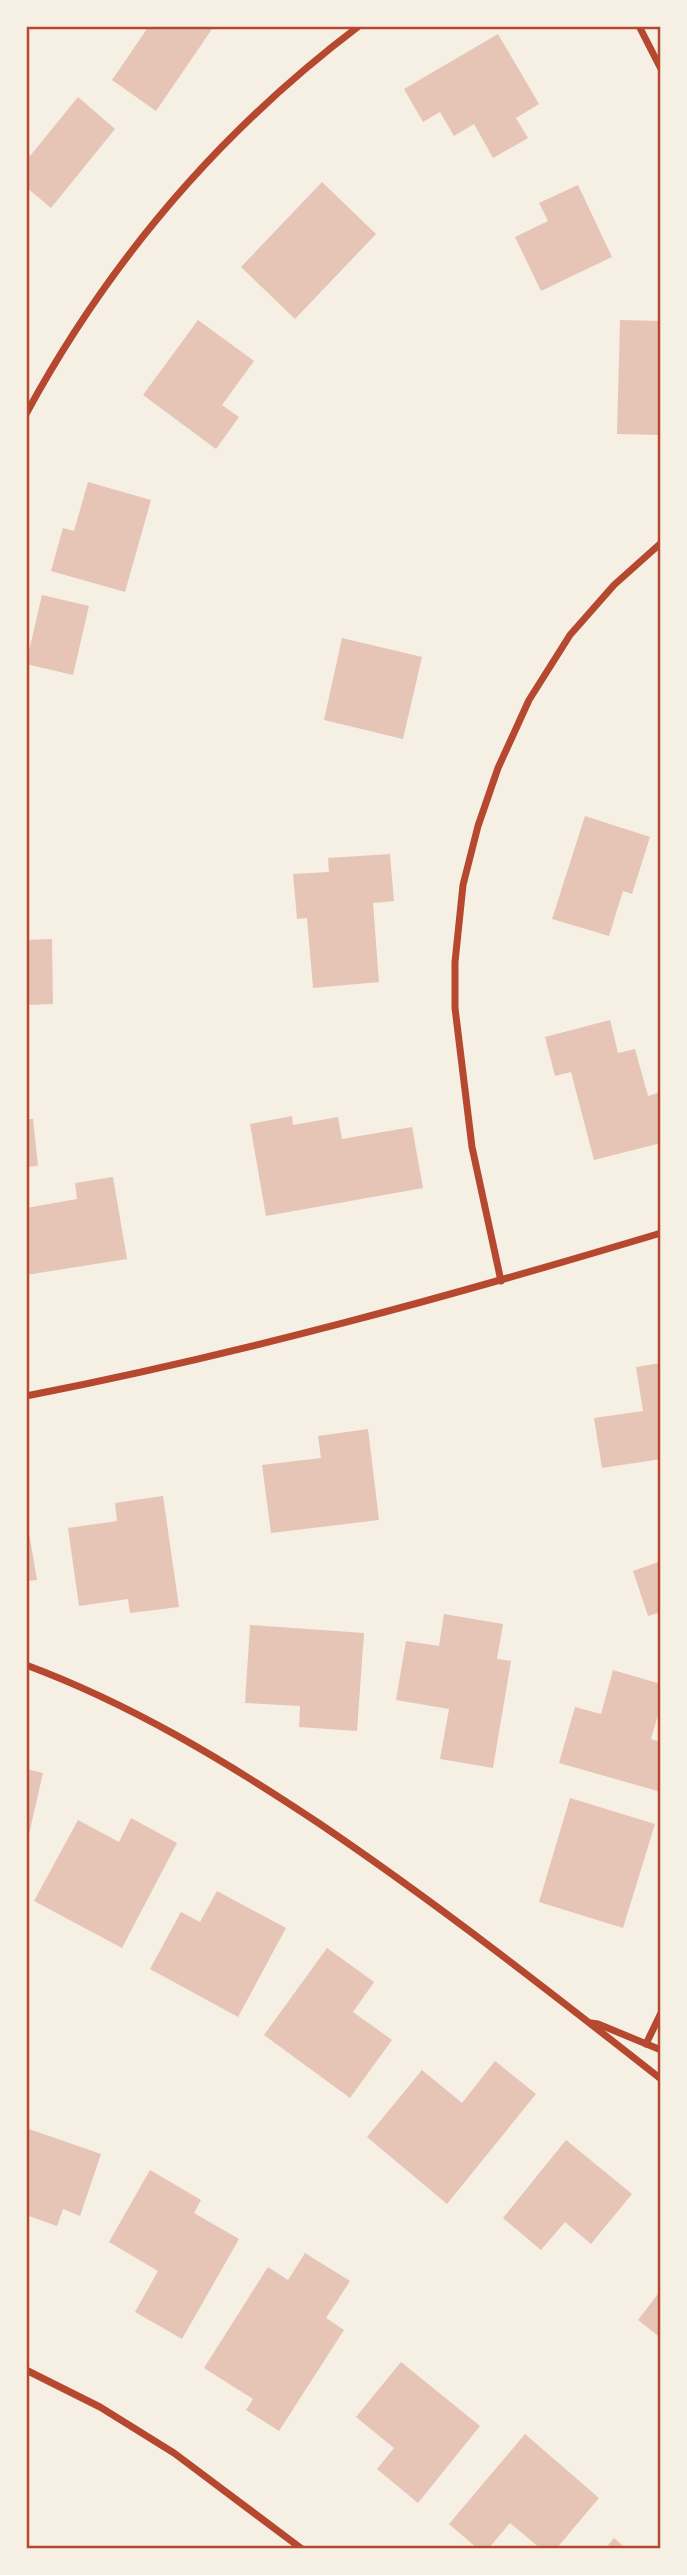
<svg xmlns="http://www.w3.org/2000/svg" width="687" height="2575" viewBox="0 0 687 2575" font-family="'Sofia Sans Condensed',sans-serif">
	<style>
		.building { fill: #e6c5b7 }
		.lines { fill: none; stroke-linecap: round; stroke-linejoin: round }
		.minor { stroke: #b5482f; stroke-width: 7 }
		.neatline { fill: none; stroke: #b5482f; stroke-width: 2.5 }
	</style>
	<rect width="100%" height="100%" fill="#f6efe4"/>
	<g class="building">
		<polygon points="149,26 214,26 156,111 112,80"/>
		<polygon points="498,34 539,104 516,118 528,138 493,158 474,124 454,136 440,112 423,122 404,89"/>
		<polygon points="78,97 115,129 51,208 26,187 26,153 30,156"/>
		<polygon points="322,182 376,234 295,319 241,267"/>
		<polygon points="578,185 612,257 541,291 515,237 548,221 539,203"/>
		<polygon points="198,320 254,361 222,405 239,417 216,449 143,395"/>
		<polygon points="620,320 661,321 661,435 617,434"/>
		<polygon points="88,482 151,500 125,592 51,571 63,528 74,531"/>
		<polygon points="42,595 89,606 73,675 26,664"/>
		<polygon points="342,638 422,657 403,739 324,720"/>
		<polygon points="585,816 650,837 632,894 623,891 609,936 552,919"/>
		<polygon points="390,854 394,901 373,903 379,982 313,988 307,918 297,919 293,874 329,872 328,858"/>
		<polygon points="52,939 53,1004 26,1005 26,940"/>
		<polygon points="610,1020 618,1053 635,1049 648,1096 661,1092 661,1143 594,1160 571,1072 555,1076 545,1037"/>
		<polygon points="292,1116 293,1125 338,1117 342,1139 412,1127 423,1188 266,1216 250,1124"/>
		<polygon points="26,1119 33,1119 38,1166 26,1167"/>
		<polygon points="113,1177 127,1259 26,1275 26,1208 77,1199 75,1183"/>
		<polygon points="661,1363 661,1459 602,1468 594,1418 643,1411 636,1367"/>
		<polygon points="368,1429 379,1520 271,1533 262,1465 321,1458 318,1436"/>
		<polygon points="163,1496 179,1607 130,1613 128,1599 79,1606 68,1528 117,1521 115,1503"/>
		<polygon points="26,1515 37,1580 26,1581"/>
		<polygon points="661,1561 661,1612 648,1616 633,1571"/>
		<polygon points="444,1614 503,1624 497,1659 511,1661 493,1768 440,1759 449,1709 396,1700 406,1641 439,1646"/>
		<polygon points="250,1625 364,1633 357,1731 299,1727 300,1706 245,1703"/>
		<polygon points="613,1670 661,1684 661,1705 651,1739 661,1742 661,1792 559,1763 575,1707 601,1714"/>
		<polygon points="26,1769 43,1773 27,1843 26,1843"/>
		<polygon points="570,1798 655,1824 623,1928 539,1902"/>
		<polygon points="131,1818 177,1843 122,1948 34,1901 78,1820 119,1842"/>
		<polygon points="217,1891 286,1928 238,2017 150,1969 181,1912 200,1922"/>
		<polygon points="327,1948 374,1982 353,2012 392,2040 350,2098 264,2035"/>
		<polygon points="495,2061 536,2094 447,2204 367,2137 422,2070 462,2103"/>
		<polygon points="26,2128 101,2154 80,2216 63,2209 57,2226 26,2215"/>
		<polygon points="566,2140 632,2194 591,2244 565,2222 541,2250 503,2218"/>
		<polygon points="150,2170 201,2200 194,2213 239,2239 182,2339 135,2312 158,2271 109,2242"/>
		<polygon points="305,2253 350,2281 326,2318 344,2330 279,2431 246,2410 253,2399 204,2368 268,2267 288,2280"/>
		<polygon points="661,2290 661,2338 638,2320"/>
		<polygon points="401,2362 480,2426 418,2503 377,2469 394,2448 356,2417"/>
		<polygon points="525,2434 599,2498 556,2549 541,2549 510,2523 488,2549 478,2549 449,2524"/>
		<polygon points="614,2538 627,2549 605,2549"/>
	</g>
	<g class="lines">
		<g class="minor">
			<polyline points="639,26 661,69"/>
			<path d="M26,414C109,261 220,131 359,26"/>
			<polyline points="501,1281 472,1147 455,1008 455,962 463,885 478,826 498,768 529,700 570,635 614,585 661,543"/>
			<path d="M26,1396C241,1354 451,1296 661,1233"/>
			<path d="M26,1665C131,1704 227,1762 320,1824C438,1904 549,1991 661,2079"/>
			<polyline points="591,2023 598,2024 661,2050"/>
			<polyline points="646,2044 661,2013"/>
			<polyline points="26,2370 100,2407 174,2453 302,2549"/>
		</g>
	</g>
	<rect width="687" height="2575" fill="none" stroke="#f6efe4" stroke-width="56"/>
	<rect x="28" y="28" width="631" height="2519" class="neatline"/>
</svg>
